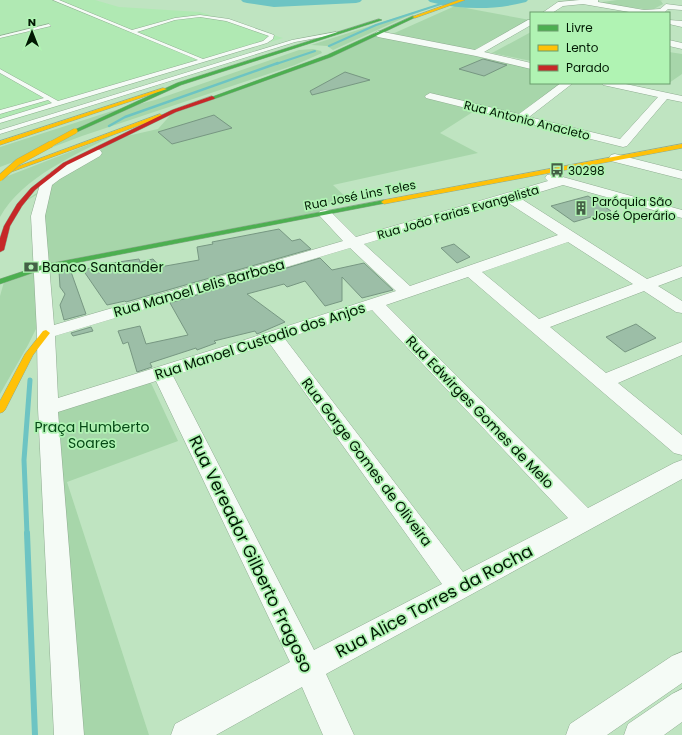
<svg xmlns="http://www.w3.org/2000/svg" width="682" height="735" viewBox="0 0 682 735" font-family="Poppins,sans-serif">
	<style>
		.built { fill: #b0e9b3 }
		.green { fill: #a7d6aa }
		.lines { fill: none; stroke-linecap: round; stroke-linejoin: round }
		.stream-far3 { stroke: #6dc4c3; stroke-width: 2 }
		.stream-far2 { stroke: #6dc4c3; stroke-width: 2.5 }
		.stream-far1 { stroke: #6dc4c3; stroke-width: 5 }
		.stream { stroke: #6dc4c3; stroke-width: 6 }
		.river { fill: #6dc4c3; fill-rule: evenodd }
		.building { fill: #9cbea7; stroke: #779782 }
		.lane-casing { stroke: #8fac91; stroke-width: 1 }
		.street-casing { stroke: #8fac91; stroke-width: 1 }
		.fast-casing { stroke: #8fac91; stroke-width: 1 }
		.slow-casing { stroke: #8fac91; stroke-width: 1 }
		.jam-casing { stroke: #8fac91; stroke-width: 1 }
		.lane { fill: #f5fbf6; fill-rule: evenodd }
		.street { fill: #f5fbf6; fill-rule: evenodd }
		.fast { fill: #4caf50; fill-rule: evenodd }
		.slow { fill: #ffc107; fill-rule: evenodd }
		.jam { fill: #c62828; fill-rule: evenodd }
		.slow-bridge-far1-casing { stroke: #8fac91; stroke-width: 5.5; stroke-linecap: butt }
		.slow-bridge-casing { stroke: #8fac91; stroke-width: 7; stroke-linecap: butt }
		.slow-bridge-far1 { stroke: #ffc107; stroke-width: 5 }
		.slow-bridge { stroke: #ffc107; stroke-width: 6 }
		.labels { text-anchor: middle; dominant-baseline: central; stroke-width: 3.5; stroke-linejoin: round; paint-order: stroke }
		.far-street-label { font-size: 12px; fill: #011903; stroke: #b0f3b3 }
		.far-poi-label { font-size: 12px; fill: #011903; stroke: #b0f3b3; text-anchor: start }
		.poi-label { font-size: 14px; fill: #011903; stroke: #b0f3b3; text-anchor: start }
		.street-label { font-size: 14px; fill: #011903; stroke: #b0f3b3 }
		.park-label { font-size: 14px; fill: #064a16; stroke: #b0f3b3 }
		.near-street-label { font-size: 17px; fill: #011903; stroke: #b0f3b3 }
	</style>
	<rect width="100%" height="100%" fill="#bfe4c1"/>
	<polygon class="built" points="0,0 95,0 119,7 200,12 283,38 0,124"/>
	<g class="green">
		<polygon points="617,0 659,0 663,1 661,1 663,4 652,10 603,4 603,2"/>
		<polygon points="436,5 438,5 406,17 333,50 327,46 311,45"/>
		<polygon points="455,6 530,20 475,52 390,35"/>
		<polygon points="531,32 531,61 492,53"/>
		<polygon points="378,34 531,66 531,83 567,83 522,117 479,108 440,133 478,153 333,185 349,200 322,206 325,214 42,267 42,215 50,187 19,205 118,138 158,129 174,111 314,61"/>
		<polygon points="313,49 321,51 322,53 295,65 82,136 0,167 0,147 112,111 155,100 299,50"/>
		<polygon points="669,52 682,54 682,74 669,83"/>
		<path d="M116,134C77,154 22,177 0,217V179Z"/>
		<polygon points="38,271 39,323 28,345 0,394 0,296 4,282"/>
		<polygon points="147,382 151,383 178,441 67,482 149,735 75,735 56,412"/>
	</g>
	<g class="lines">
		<g class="stream-far3">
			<polyline points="329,46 376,25 447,2"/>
			<polyline points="276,64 315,51"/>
		</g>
		<polyline class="stream-far2" points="109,126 125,117 278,63"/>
		<polyline class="stream-far1" points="27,534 24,460 30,380"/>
		<polyline class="stream" points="27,533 35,735"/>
		<g class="river">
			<polygon points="241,0 362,0 360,2 356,3 274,7 247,3 243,2"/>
			<path d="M428,0H528L526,2C496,10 460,10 430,2Z"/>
		</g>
	</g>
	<g class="building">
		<polygon points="483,59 507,65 484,76 459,69"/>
		<polygon points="345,72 370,80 312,95 310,91"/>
		<polygon points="214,115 232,128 172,144 158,132"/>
		<polygon points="588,196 611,211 574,222 551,206"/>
		<polygon points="279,229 292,241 300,239 311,249 126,302 125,301 107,305 83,270 112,263 139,259 140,262 153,259 160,267 199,260 197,247 213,244 212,242"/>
		<polygon points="454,244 470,257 457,263 441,248"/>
		<polygon points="320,258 332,270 364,263 393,290 362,298 342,277 342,301 325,306 305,281 287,287 284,284 247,294 285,322 257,334 255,331 214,341 216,343 197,350 196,348 150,363 152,367 137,372 128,342 123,344 118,331 140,326 146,344 188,335 170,303"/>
		<polygon points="70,269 86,314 64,320 60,305 65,294 60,287 59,271"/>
		<polygon points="636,324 656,338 625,352 606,337"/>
		<polygon points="91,327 93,331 73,336 71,333"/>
	</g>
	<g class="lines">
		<defs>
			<g id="lane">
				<path d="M53,0H59L132,30L175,18L200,15L229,19L274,35L273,39L267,43L0,123V119L52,103L48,100L0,114V110L44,98L0,73V69L58,101L198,60ZM200,17L226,21L269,36L263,41L203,59L137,32L175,20Z"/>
				<polygon points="49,24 51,26 0,38 0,36"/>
				<polygon points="336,32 338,34 295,42 0,134 0,130 292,40"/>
			</g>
			<g id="street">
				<polygon points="580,0 598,0 598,2 644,10 660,9 666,4 682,6 682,10 668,9 664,13 635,13 583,4 563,6 552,13 542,13 558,2"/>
				<polygon points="528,20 531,20 531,25 484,52 531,63 531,69 476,56 378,37 374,34 378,31 475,50"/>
				<polygon points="669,20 682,21 682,27 669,24"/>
				<polygon points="669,40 682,43 682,49 669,46"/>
				<polygon points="561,83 573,83 529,117 620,139 658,97 603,85 602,83 621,83 682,96 682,102 667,99 627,146 623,147 426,98 425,96 430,93 519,114"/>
				<path d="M96,149L100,150L102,153L100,156L60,179L52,185L45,216L54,325L343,241L318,214L320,211L325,210L330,211L356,237L548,181L545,178L547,175L552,174L682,210V218L563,185L520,198L647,279L682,266V277L658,286L682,301V313L676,312L644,291L550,327L606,373L682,342V355L618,383L682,435V455L674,453L468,277L386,305L588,508L674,463L682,460V479L326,674L354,735H323L302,687L216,735H171L175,724L290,662L156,381L58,412L84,735H54L38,408L37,333L31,216L41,181L50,173ZM507,202L558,235L410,286L364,244ZM568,242L633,284L539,319L482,272ZM350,248L396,291L238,342L58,398L55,336ZM372,310L568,518L463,572L285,339ZM270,344L442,584L314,650L173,376Z"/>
				<polygon points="615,154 682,171 682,179 611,161 609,158 611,155"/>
				<polygon points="682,652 682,683 607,735 566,735 570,724 672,656"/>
				<polygon points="682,689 682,722 664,735 624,735 628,724 672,694"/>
			</g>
			<g id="fast">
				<polygon points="413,16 416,17 331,57 214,99 209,98 327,55"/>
				<polygon points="379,19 382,20 181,85 77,132 72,131 177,83"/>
				<polygon points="384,200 387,202 386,203 44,269 0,284 0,279 42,265"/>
			</g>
			<g id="slow">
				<polygon points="459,0 465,0 415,18 412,17"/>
				<polygon points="163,88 167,89 0,145 0,141"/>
				<polygon points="160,114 163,116 162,117 11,172 6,171"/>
				<polygon points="682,144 682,148 384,204 381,202 384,200"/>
				<polygon points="46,330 50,333 33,355 5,410 3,412 0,413 0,401 25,354 43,331"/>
			</g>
			<polygon id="jam" points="212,96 215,98 214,99 176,112 67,165 35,190 22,206 10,226 4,250 0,252 0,238 4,226 17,204 31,188 63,163 172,110"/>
		</defs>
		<use href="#lane" class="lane-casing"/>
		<use href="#street" class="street-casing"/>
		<use href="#fast" class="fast-casing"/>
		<use href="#slow" class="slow-casing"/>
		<use href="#jam" class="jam-casing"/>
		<use href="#lane" class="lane"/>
		<use href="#street" class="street"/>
		<use href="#fast" class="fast"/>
		<use href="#slow" class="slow"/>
		<use href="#jam" class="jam"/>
		<defs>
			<polyline id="slow-bridge-far1" points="49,145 75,131"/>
			<polyline id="slow-bridge" points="0,178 18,162 51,144"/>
		</defs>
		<use href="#slow-bridge-far1" class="slow-bridge-far1-casing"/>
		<use href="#slow-bridge" class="slow-bridge-casing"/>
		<use href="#slow-bridge-far1" class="slow-bridge-far1"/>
		<use href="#slow-bridge" class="slow-bridge"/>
	</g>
	<defs>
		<symbol id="bus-bare" viewBox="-9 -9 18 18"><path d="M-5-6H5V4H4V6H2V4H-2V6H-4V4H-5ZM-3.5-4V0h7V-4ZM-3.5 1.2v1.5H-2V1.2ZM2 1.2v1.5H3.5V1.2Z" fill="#446046" stroke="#b0f3b3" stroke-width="2.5" paint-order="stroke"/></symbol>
		<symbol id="building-bare" viewBox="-9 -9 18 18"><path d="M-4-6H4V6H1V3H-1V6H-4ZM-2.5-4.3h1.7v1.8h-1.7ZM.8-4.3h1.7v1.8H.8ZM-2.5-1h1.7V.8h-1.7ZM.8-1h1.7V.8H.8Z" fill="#446046" stroke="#b0f3b3" stroke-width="2.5" paint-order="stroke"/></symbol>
		<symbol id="bank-bare" viewBox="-9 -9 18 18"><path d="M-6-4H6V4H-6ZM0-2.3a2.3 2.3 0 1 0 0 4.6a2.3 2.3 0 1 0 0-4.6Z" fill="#446046" stroke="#b0f3b3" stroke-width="2.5" paint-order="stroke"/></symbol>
	</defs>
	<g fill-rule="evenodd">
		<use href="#bus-bare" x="547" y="160" width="20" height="20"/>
		<use href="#building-bare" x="571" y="198" width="20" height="20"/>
		<use href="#bank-bare" x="21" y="257" width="20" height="20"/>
	</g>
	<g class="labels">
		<g class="far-street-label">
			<text transform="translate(527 120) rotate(14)">Rua Antonio Anacleto</text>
			<text transform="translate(360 195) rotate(-11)">Rua José Lins Teles</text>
			<text transform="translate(458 212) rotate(-16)">Rua João Farias Evangelista</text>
		</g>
		<g class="far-poi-label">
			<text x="568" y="170">30298</text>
			<text x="592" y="201">Paróquia São<tspan x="592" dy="14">José Operário</tspan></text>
		</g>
		<g class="poi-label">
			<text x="42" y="267">Banco Santander</text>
		</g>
		<g class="street-label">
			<text transform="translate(199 288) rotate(-16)">Rua Manoel Lelis Barbosa</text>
			<text transform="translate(260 341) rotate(-18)">Rua Manoel Custodio dos Anjos</text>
			<text transform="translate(480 412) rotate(46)">Rua Edwirges Gomes de Melo</text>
			<text transform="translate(367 462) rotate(53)">Rua Gorge Gomes de Oliveira</text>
		</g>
		<g class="park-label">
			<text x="92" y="427">Praça Humberto<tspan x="92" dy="16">Soares</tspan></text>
		</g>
		<g class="near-street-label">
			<text transform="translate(251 554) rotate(64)">Rua Vereador Gilberto Fragoso</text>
			<text transform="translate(434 601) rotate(-28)">Rua Alice Torres da Rocha</text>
		</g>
	</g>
	<rect x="530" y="12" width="140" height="72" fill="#b0f3b3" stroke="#6a9c6d"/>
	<rect x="538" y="25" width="20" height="6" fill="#4caf50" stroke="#6a9c6d"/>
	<text x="566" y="32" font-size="12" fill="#011903">Livre</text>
	<rect x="538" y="45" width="20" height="6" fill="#ffc107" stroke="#6a9c6d"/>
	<text x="566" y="52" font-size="12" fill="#011903">Lento</text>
	<rect x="538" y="65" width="20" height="6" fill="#c62828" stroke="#6a9c6d"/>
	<text x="566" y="72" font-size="12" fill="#011903">Parado</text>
	<g transform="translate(32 32)" stroke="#b0f3b3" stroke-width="3" paint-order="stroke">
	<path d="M0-3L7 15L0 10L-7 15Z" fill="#011903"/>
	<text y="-6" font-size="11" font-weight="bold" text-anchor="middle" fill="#011903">N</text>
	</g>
</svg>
